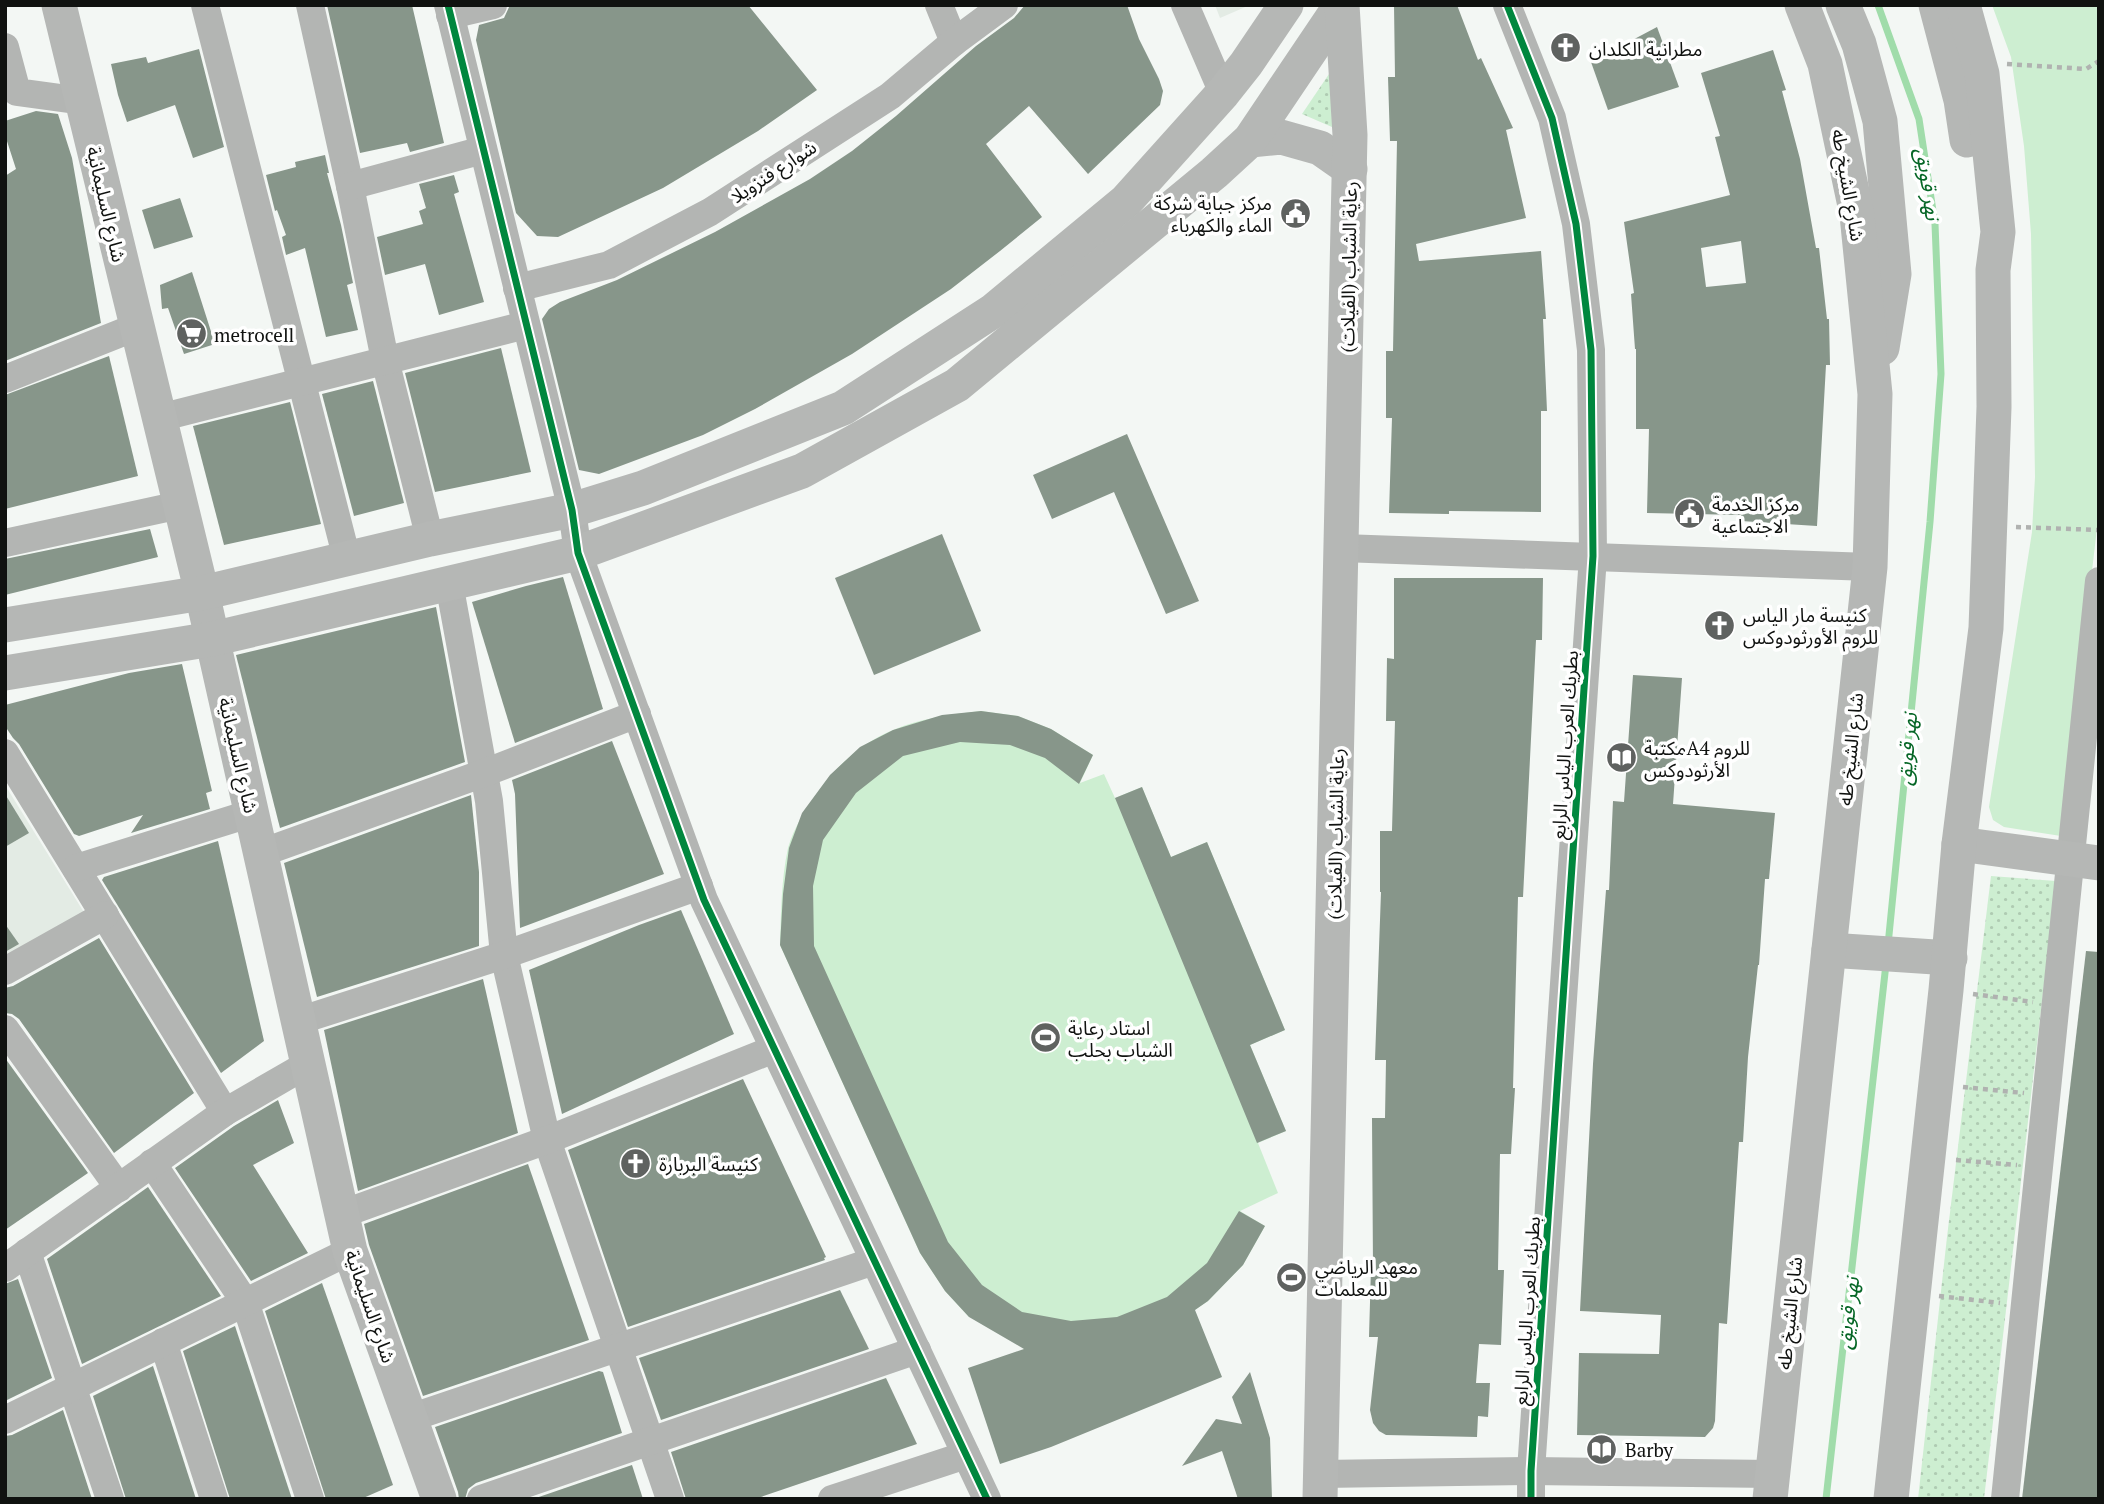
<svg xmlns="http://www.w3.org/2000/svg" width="2104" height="1504" viewBox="0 0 2104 1504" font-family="'PT Serif','Noto Sans Arabic',serif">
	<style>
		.built { fill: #e3ebe4 }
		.grass { fill: url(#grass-dots) }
		.green { fill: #cdeed1 }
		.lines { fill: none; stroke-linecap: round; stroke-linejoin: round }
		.stream { stroke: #a0dcaa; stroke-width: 7 }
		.building { fill: #87968a; fill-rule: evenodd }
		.path { stroke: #b0b2b0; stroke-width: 4.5; stroke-dasharray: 5 5; stroke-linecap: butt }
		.minor { stroke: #b3b5b3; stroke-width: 28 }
		.major { stroke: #b5b7b5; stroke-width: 35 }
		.cycleway-casing { stroke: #fff; stroke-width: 11 }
		.cycleway { stroke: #00873e; stroke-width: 7 }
		.labels { text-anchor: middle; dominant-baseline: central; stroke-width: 7; stroke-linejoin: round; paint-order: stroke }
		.poi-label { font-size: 19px; fill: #101210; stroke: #fff; text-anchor: start }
		.street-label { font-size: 19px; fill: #101210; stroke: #fff }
		.water-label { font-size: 21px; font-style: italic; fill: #076727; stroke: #fff }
	</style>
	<defs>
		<pattern id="grass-dots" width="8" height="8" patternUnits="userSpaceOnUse" patternTransform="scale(1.75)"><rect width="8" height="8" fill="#cdeed1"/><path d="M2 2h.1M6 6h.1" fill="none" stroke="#afcbb2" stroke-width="1.8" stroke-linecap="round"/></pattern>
	</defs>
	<rect width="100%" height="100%" fill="#f3f7f4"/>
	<g class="built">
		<polygon points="1215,5 1250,5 1220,18"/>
		<polygon points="5,785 85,914 5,964"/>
	</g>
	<g class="grass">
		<polygon points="1331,71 1332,127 1302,114"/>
		<polygon points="1991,876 2056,881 1984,1499 1918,1499 1947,1237"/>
	</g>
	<g class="green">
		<polygon points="1992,5 2099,5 2099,511 2061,836 2004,827 1993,820 1989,807 2032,532 2035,477 2031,234 2024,146 2011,57"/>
		<path d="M981,711L1018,716L1051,729L1093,755L1080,783L1104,774L1115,798L1142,787L1171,857L1207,842L1285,1030L1250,1045L1286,1131L1258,1143L1278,1193L1240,1211L1265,1226L1243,1265L1208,1301L1171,1326L969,1317L945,1291L920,1253L780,945C781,914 781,880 788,848C794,827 806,809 818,792C861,732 911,718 981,711Z"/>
	</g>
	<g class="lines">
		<g class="stream">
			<polyline points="1878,5 1919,119 1935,224 1941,374 1930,522 1888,945"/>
			<polyline points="1826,1499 1886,964"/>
		</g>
	</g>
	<g class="building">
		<polygon points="327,5 412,5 444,143 410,152 407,143 360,153"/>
		<polygon points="748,5 817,90 758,131 663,188 558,237 537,236 516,213 476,40 479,25 504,18 510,5"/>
		<polygon points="1025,5 1127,5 1139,39 1159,79 1163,91 1160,105 1088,174 1029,106 986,144 1042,217 1000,251 951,289 852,354 755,409 703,435 599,474 579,470 542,319 549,309 560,302 617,280 715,232 810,179 852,151 896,116 976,46 1014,18"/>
		<polygon points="1394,5 1457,5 1478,60 1481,58 1513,128 1506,130 1526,218 1416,244 1419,261 1541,251 1546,319 1543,319 1547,411 1541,411 1541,512 1449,511 1449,514 1389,513 1392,418 1386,418 1386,351 1393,351 1397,141 1390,141 1388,77 1395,77"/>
		<polygon points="1657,27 1679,87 1608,110 1591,62"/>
		<polygon points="199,49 224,147 193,158 175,105 127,122 118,95 111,64 146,57 148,63"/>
		<path d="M1773,50L1786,90L1782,91L1800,159L1816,248H1819L1827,319H1829L1830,365H1826L1817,526L1741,521V515L1647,513L1649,429H1636V349H1635L1631,294L1634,293L1624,222L1730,195L1715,137L1720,136L1701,73ZM1741,241L1746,283L1706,287L1701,248Z"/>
		<polygon points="36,111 58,114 72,158 101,323 5,361 5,176 16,169 5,135 5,121"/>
		<polygon points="325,155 329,173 327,173 341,225 353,283 347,285 358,330 326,337 305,248 286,255 282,237 286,235 277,210 275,211 266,175 296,167 295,162"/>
		<polygon points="454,175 459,192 454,194 484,302 439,315 425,264 385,275 377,237 423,224 419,211 426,208 419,184"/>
		<polygon points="180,198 193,237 154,249 142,210"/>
		<polygon points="192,272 215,344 184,354 168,308 162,309 160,285"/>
		<polygon points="501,348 531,472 435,492 405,373"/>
		<polygon points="109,356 138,476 5,509 5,395"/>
		<polygon points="373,381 404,503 354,516 322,394"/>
		<polygon points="290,402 321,524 224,545 193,426"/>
		<polygon points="1127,434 1199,601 1166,614 1114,492 1052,519 1033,475"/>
		<polygon points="150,529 158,557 5,595 5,559"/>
		<polygon points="942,534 981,631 874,675 835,578"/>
		<polygon points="563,577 603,709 515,743 472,602 526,586"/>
		<polygon points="1394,578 1543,578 1542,640 1536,640 1523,897 1518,897 1513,1088 1515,1088 1511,1154 1500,1154 1498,1270 1504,1270 1501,1345 1479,1344 1476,1383 1490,1383 1488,1417 1478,1416 1477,1437 1386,1435 1379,1431 1373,1423 1370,1410 1378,1337 1369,1337 1371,1268 1373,1268 1372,1118 1385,1118 1386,1060 1375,1060 1381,892 1380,892 1380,831 1392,831 1395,721 1386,721 1387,658 1394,659"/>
		<polygon points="436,607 465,762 280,828 236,655"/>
		<polygon points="182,664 212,791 206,793 210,809 131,833 143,815 79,836 74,834 19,744 13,738 5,726 5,705 129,673"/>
		<polygon points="1633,675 1682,678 1673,804 1775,813 1769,879 1765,879 1759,965 1758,965 1748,1057 1743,1142 1739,1142 1727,1324 1719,1323 1715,1421 1713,1428 1705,1437 1577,1435 1579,1353 1659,1354 1661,1315 1580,1311 1593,1064 1606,890 1609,890 1613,801 1624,802"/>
		<polygon points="981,711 1018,716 1051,729 1093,755 1079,784 1045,758 1010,745 960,742 903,756 856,793 823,840 813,886 814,946 948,1242 982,1285 1022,1312 1071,1321 1117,1317 1167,1297 1207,1263 1239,1211 1265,1226 1243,1265 1208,1301 1195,1310 1222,1377 1051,1447 1000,1464 968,1368 1024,1349 969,1317 945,1291 920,1253 780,945 783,894 789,848 802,813 830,775 860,747 893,730 942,715"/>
		<polygon points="612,741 664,874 520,928 515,794 512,780"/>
		<polygon points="1142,787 1171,857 1207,842 1285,1030 1250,1045 1286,1131 1257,1143 1115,798"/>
		<polygon points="5,794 29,833 5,847"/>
		<polygon points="471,795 479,872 479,946 317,997 284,863"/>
		<polygon points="218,841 264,1041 221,1073 102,880 104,877"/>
		<polygon points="681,910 734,1034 562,1114 529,970 639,925"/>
		<polygon points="5,924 19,944 5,952"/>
		<polygon points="99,938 194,1093 114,1153 19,1019 12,1014 5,1013 5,988 13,986"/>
		<polygon points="2086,951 2099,952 2099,1499 2022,1499"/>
		<polygon points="483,979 518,1133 358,1191 324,1030"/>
		<polygon points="5,1058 88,1173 5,1230"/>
		<polygon points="743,1079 826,1257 824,1258 825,1260 628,1327 568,1150"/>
		<polygon points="278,1100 294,1143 253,1165 308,1253 251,1281 175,1168 234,1126"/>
		<polygon points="528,1164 589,1340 423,1396 369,1245 364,1224"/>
		<polygon points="148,1187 221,1296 82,1364 47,1259"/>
		<polygon points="18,1279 52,1378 5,1401 5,1284"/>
		<polygon points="322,1283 393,1485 361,1499 326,1499 265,1311"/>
		<polygon points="840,1290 869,1349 661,1420 639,1358"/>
		<polygon points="235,1326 292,1499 230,1499 183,1351"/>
		<polygon points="153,1366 196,1499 126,1499 93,1396"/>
		<polygon points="599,1371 603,1372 622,1433 476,1483 468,1489 465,1499 459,1499 458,1492 435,1427"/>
		<polygon points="1250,1372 1270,1438 1272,1499 1238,1499 1222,1451 1182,1466 1216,1419 1242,1424 1232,1397"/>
		<polygon points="886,1378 917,1444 755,1499 686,1499 671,1452"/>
		<polygon points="63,1410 92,1499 5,1499 5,1436 12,1435"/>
		<polygon points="632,1465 643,1499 533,1499"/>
	</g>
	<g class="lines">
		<g class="path">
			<polyline points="2007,64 2086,69 2099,61"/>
			<polyline points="2016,527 2099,530"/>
			<polyline points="1973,994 2033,1002"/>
			<polyline points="1963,1087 2024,1093"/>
			<polyline points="1956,1160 2017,1165"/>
			<polyline points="1939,1296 2000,1303"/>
		</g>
		<g class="minor">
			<polyline points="205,5 347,559"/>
			<polyline points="310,5 350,186 385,360 430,539"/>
			<polyline points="448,5 572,510 578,553 704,900 987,1499"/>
			<polyline points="939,5 954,42"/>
			<polyline points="1185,5 1223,93"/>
			<polyline points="1507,5 1552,118 1576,224 1591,350 1593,556 1531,1471 1531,1499"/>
			<polyline points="450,15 493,5"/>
			<polyline points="5,47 17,92 83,101"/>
			<polyline points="350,186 483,150"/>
			<polyline points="517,288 609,265 710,212 890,96 954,42 1004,5"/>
			<polyline points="5,379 136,327"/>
			<polyline points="159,418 526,325"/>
			<polyline points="5,543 180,505"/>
			<polyline points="1342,548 1870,567"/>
			<polyline points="449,583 489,801 504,955 547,1140 670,1499"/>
			<polyline points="5,753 225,1112"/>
			<polyline points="261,853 484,773 637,714"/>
			<polyline points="76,868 252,813"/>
			<polyline points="5,971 105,915"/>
			<polyline points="298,1021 504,955 699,886"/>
			<polyline points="5,1029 119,1188"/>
			<polyline points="152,1163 245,1302 310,1499"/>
			<polyline points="342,1214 547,1140 774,1049"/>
			<polyline points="27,1252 110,1499"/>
			<polyline points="5,1268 225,1112 308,1064"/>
			<polyline points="163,1342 214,1499"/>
			<polyline points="410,1418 874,1261"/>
			<polyline points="5,1420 350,1251"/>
			<polyline points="1321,1474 1531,1471 1772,1474"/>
			<polyline points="481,1499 917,1350"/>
			<polyline points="832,1499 966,1455"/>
			<polyline points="2005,1499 2099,581"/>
		</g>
		<g class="major">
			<polyline points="59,5 202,593 350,1251 439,1499"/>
			<polyline points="1843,5 1859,44 1880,121 1894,274 1882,348"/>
			<polyline points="1936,5 1961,100 1967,140"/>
			<polyline points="1250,140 1281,137 1320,148 1350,169"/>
			<polyline points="5,625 202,593 430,539 572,510 643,488 843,408 993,311 1126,201 1223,93 1246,64 1286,5"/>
			<polyline points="5,673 212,639 578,553 802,471 957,385 1214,173 1250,140 1341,5"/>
			<polyline points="1959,844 2099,863"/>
			<polyline points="1829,950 1950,958"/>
			<polyline points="1320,1499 1350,135 1342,5"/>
			<polyline points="1770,1499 1870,567 1875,394 1857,215 1825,64 1802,5"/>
			<polyline points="1891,1499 1946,990 1959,844 1986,628 1994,407 1993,270 1998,232 1982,74 1963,5"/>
		</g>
		<defs>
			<g id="cycleway">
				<polyline points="448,5 572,510 578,553 704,900 987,1499"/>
				<polyline points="1507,5 1552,118 1576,224 1591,350 1593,556 1531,1471 1531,1499"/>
			</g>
		</defs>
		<use href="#cycleway" class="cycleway-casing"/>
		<use href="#cycleway" class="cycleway"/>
	</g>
	<defs>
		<symbol id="church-disc" viewBox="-11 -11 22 22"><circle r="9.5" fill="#5f6260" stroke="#fff"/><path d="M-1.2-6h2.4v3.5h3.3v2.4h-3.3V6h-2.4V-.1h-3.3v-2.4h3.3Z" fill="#fff"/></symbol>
		<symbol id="civic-disc" viewBox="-11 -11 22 22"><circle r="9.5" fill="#5f6260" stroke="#fff"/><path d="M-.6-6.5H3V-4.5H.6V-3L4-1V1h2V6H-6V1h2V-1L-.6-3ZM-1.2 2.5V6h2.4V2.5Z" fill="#fff"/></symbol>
		<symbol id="supermarket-disc" viewBox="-11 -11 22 22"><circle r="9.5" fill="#5f6260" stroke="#fff"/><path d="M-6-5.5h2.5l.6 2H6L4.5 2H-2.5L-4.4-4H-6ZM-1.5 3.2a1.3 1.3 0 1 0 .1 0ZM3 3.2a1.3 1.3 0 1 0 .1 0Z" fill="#fff"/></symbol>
		<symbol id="library-disc" viewBox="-11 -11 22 22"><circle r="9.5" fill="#5f6260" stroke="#fff"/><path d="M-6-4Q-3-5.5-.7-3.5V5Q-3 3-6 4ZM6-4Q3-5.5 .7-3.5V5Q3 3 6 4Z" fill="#fff"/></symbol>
		<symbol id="stadium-disc" viewBox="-11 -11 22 22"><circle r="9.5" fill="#5f6260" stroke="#fff"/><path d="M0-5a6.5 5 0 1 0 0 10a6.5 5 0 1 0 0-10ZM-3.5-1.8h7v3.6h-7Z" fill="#fff"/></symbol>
	</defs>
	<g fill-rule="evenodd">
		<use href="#church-disc" x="1548" y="30" width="35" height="35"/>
		<use href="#civic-disc" x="1278" y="196" width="35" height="35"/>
		<use href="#supermarket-disc" x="174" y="316" width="35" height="35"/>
		<use href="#civic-disc" x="1672" y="496" width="35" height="35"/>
		<use href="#church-disc" x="1702" y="608" width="35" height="35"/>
		<use href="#library-disc" x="1604" y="740" width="35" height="35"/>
		<use href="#stadium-disc" x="1028" y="1020" width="35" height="35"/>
		<use href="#church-disc" x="618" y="1146" width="35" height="35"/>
		<use href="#stadium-disc" x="1274" y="1260" width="35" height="35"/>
		<use href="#library-disc" x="1584" y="1432" width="35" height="35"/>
	</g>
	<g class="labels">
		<g class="poi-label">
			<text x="1589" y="48">مطرانية الكلدان</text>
			<text x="1272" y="202" text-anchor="end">مركز جباية شركة<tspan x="1272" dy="22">الماء والكهرباء</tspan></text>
			<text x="214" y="334">metrocell</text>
			<text x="1712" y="503">مركز الخدمة<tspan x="1712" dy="22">الاجتماعية</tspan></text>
			<text x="1743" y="614">كنيسة مار الياس<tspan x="1743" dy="22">للروم الأورثودوكس</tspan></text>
			<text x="1644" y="747">مكتبةA4 للروم<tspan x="1644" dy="22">الأرثودوكس</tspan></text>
			<text x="1068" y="1027">استاد رعاية<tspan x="1068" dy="22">الشباب بحلب</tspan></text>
			<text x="659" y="1163">كنيسة البربارة</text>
			<text x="1315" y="1266">معهد الرياضي<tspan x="1315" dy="22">للمعلمات</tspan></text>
			<text x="1625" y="1449">Barby</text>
		</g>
		<g class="street-label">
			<text transform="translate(773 171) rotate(-33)">شوارع فنزويلا</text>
			<text transform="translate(1849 185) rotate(80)">شارع الشيخ طه</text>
			<text transform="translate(107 204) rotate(77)">شارع السليمانية</text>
			<text transform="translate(1348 267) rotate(-89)">رعاية الشباب (الفيلات)</text>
			<text transform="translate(1564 745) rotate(-86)">بطريك العرب الياس الرابع</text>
			<text transform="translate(1850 749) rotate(-84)">شارع الشيخ طه</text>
			<text transform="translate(239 755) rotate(77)">شارع السليمانية</text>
			<text transform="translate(1335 834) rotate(-89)">رعاية الشباب (الفيلات)</text>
			<text transform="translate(371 1306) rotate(71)">شارع السليمانية</text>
			<text transform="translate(1526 1311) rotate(-86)">بطريك العرب الياس الرابع</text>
			<text transform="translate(1789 1313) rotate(-84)">شارع الشيخ طه</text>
		</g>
		<g class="water-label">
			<text transform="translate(1929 184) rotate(82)">نهر قويق</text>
			<text transform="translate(1906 749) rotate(-85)">نهر قويق</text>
			<text transform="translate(1847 1313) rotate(-83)">نهر قويق</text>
		</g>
	</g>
	<rect width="2104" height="1504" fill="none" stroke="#101210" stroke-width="14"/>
</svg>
